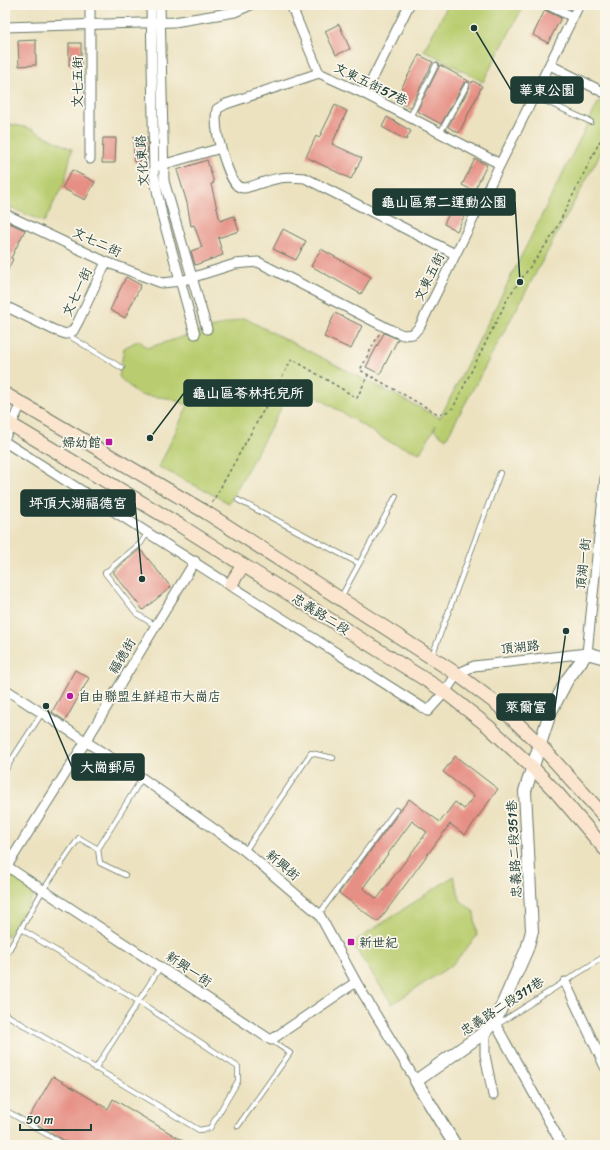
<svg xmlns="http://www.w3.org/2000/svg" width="610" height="1150" viewBox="0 0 610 1150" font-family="Sriracha,'LXGW WenKai TC',sans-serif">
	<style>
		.green { fill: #b9cd70; stroke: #6c8552 }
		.building { fill: #e68f84; fill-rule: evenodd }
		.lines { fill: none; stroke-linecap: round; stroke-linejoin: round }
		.service-casing { stroke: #677765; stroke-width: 6 }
		.minor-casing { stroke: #677765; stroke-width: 11 }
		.tertiary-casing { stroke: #677765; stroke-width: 14 }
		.secondary-casing { stroke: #677765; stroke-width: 15 }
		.path { stroke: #677765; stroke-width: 1.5; stroke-dasharray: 3 3; stroke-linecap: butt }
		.service { stroke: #fff; stroke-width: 4.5 }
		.minor { stroke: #fff; stroke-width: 9 }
		.tertiary { stroke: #fff; stroke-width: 12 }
		.secondary { stroke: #fce5cf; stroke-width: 13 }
		.poi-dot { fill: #b5179e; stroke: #fbf7ec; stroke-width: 1.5 }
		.labels { text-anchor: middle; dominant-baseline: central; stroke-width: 3.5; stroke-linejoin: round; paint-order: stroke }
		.street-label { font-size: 13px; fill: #1f3d34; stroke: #fbf7ec }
		.poi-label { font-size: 13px; fill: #1f3d34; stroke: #fbf7ec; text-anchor: start }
		.leader { fill: none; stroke: #1f3d34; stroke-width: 1.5 }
		.callout-dot { fill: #1f3d34; stroke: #fbf7ec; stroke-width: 1.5 }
		.callout { fill: #1f3d34; stroke: #1f3d34; stroke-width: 1.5 }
		.callout-label { font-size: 14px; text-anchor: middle; font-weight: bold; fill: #fff }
	</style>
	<rect width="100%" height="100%" fill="#fbf7ec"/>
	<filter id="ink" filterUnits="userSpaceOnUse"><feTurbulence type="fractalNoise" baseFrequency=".025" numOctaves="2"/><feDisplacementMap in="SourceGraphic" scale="8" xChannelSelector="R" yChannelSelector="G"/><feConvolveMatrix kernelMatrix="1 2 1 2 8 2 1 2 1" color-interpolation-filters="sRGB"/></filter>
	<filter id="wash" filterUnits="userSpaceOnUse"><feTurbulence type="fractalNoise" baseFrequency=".012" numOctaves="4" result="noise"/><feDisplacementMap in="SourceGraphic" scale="16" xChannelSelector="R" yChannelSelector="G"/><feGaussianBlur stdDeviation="0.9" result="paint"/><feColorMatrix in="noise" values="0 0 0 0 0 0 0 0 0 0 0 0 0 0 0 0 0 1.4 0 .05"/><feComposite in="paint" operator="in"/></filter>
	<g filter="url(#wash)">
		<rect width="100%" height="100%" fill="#ece2c0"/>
		<g class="green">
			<polygon points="448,5 524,5 483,82 424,50"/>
			<polygon points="599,101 605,103 605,145 446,439 434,430 436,425 420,453 387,441 295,383 229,503 159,467 188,405 168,398 139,395 119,377 124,348 139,340 147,348 244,318 440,418"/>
			<polygon points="5,123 29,128 72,149 65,181 44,222 5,205"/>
			<polygon points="5,871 37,891 7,937 5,936"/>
			<polygon points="454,876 460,900 474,912 477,936 452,965 392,1004 352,943"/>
		</g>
		<g id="blocks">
			<g class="building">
				<polygon points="545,10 561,18 548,43 533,35"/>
				<polygon points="339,24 350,49 336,55 325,31"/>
				<polygon points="36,40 36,65 19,66 18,41"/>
				<rect x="69" y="43" width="12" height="22"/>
				<polygon points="419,55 433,62 410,108 395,100"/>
				<polygon points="440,65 472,83 473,81 482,86 459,133 448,127 470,87 468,82 464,83 441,124 417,111"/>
				<polygon points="335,105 347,111 332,144 362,158 351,179 306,157 316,136 319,138"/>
				<polygon points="387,117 411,131 406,140 382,127"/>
				<polygon points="134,137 147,137 148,161 134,162"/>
				<polygon points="103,138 116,138 115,163 102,163"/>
				<polygon points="475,159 487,165 474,191 462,185"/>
				<polygon points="207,160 214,183 211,184 220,221 234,216 239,231 218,238 223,255 195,265 191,251 202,247 194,225 191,226 187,203 177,170"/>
				<polygon points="72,170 95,182 85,200 62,188"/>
				<polygon points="454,203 467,210 457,231 444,224"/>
				<polygon points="7,222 25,230 11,258 13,259 5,276 5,225"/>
				<polygon points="283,229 306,241 296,260 273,249"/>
				<polygon points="321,249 371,277 361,294 311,266"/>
				<polygon points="126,277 141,285 125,318 110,310"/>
				<polygon points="335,313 362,326 351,349 324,337"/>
				<polygon points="384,333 398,339 380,374 366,367"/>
				<polygon points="140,549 171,587 143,610 113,572"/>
				<polygon points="75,670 89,678 65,721 52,712"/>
				<path d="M455,756L498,789L465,835L450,824L378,922L339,893L409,799L440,822L455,802L464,809L474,796L443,772ZM412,821L427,832L377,899L363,888Z"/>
				<polygon points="53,1076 108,1109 113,1099 190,1145 72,1145 28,1119"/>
			</g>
		</g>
	</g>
	<g filter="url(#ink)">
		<use href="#blocks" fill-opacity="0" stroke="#677765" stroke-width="1"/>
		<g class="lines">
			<defs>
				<g id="service">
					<polyline points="534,96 591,122"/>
					<polyline points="410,117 436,65"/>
					<polyline points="440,133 467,85"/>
					<polyline points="66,334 122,368"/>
					<polyline points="238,500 358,563"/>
					<polyline points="148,532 141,543 105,573 137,614 156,626"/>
					<polyline points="341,597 396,496"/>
					<polyline points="432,656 500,473"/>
					<polyline points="5,770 42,713"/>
					<polyline points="98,849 100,863 125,875"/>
					<polyline points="245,851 311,753 333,758"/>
					<polyline points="319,914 396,810"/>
					<polyline points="5,957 43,890 79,838 98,849 142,778"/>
					<polyline points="5,1014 199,1130 210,1128 238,1081 238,1067 138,1001 21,929"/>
					<polyline points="495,1026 605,956"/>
					<polyline points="95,1069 161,966"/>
					<polyline points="5,1110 65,1145"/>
					<polyline points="238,1126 290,1053 271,1040"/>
				</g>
				<g id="minor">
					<polyline points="90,5 90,159"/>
					<polyline points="151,5 154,175 162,215 195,334"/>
					<polyline points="160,5 164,181 207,329"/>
					<polyline points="291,5 319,73"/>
					<polyline points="548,5 573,17"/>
					<polyline points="5,27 174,22 235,12 251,5"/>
					<polyline points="550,65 605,93"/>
					<polyline points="365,94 409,5"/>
					<polyline points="158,166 221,148"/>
					<polyline points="5,214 106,262 162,283 181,281 235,264 258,262 391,330 403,335 413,334 420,326 579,5"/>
					<path d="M455,254L305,178C297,178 288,176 280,178C241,185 239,205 223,155C218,140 214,124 217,109L226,104L319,73L365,94L500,164"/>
					<polyline points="5,306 54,330 66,334 73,331 79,320 106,262"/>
					<polyline points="5,437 22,402"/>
					<polyline points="5,442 428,711 445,692 457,674 474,666 587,653 605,478"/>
					<polyline points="5,689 142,778 245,851 319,914 356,982 416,1081"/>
					<polyline points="5,865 271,1040 356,982"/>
					<polyline points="7,866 86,741 195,561"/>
					<polyline points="565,982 605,1067"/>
					<polyline points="496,1025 562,1145"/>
					<polyline points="485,1032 485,1055 493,1095"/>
				</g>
				<polyline id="tertiary" points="455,1145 416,1081 485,1032 497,1017 527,949 532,931 525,791 550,713 567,680 587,653 605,658"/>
				<g id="secondary">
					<polyline points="5,394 207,513 457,674 497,704 540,745 605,817"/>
					<polyline points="5,421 181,526 445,692 489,727 533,768 557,793 605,849"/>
					<polyline points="231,584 243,565"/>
				</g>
			</defs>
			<use href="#service" class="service-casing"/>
			<use href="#minor" class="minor-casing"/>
			<use href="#tertiary" class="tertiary-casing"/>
			<use href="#secondary" class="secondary-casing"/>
			<g class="path">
				<polyline points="379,334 360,370 438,414 447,412 453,408 509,296 553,235 605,131"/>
				<polyline points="212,503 292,359 357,398 368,375"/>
			</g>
			<use href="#service" class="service"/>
			<use href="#minor" class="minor"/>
			<use href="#tertiary" class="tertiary"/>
			<use href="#secondary" class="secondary"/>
		</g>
	</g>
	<g class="poi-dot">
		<rect x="105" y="438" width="8" height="8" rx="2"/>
		<circle cx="70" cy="696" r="4"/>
		<rect x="347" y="938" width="8" height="8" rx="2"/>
	</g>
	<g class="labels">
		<g class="street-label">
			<text transform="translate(77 82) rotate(-90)">文七五街</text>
			<text transform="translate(371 84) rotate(26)">文東五街57巷</text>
			<text transform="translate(142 161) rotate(-94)">文化東路</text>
			<text transform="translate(97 242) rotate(25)">文七二街</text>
			<text transform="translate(429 277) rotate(-64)">文東五街</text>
			<text transform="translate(77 292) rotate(-65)">文七一街</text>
			<text transform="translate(583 564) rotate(-84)">頂湖一街</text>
			<text transform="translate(321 614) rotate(32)">忠義路二段</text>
			<text transform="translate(520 647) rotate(-6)">頂湖路</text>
			<text transform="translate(122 656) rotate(-59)">福德街</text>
			<text transform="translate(514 849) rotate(-93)">忠義路二段351巷</text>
			<text transform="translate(283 865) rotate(40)">新興街</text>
			<text transform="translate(189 969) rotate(34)">新興一街</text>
			<text transform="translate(502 1006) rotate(-33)">忠義路二段311巷</text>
		</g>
		<g class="poi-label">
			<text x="101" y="442" text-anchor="end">婦幼館</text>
			<text x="78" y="696">自由聯盟生鮮超市大崗店</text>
			<text x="359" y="942">新世紀</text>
		</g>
	</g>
	<path class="leader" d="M474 28L511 90M520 282L515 202M150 438L184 393M142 579L135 503M566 631L555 707M46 706L72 767"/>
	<g class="callout-dot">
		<circle cx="474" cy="28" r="4"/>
		<circle cx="520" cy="282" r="4"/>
		<circle cx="150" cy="438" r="4"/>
		<circle cx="142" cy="579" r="4"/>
		<circle cx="566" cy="631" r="4"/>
		<circle cx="46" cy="706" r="4"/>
	</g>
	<g class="callout">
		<rect x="511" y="77" width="72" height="26" rx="4"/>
		<rect x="373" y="189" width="142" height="26" rx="4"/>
		<rect x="184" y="380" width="128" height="26" rx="4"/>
		<rect x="21" y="490" width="114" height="26" rx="4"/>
		<rect x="497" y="694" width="58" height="26" rx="4"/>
		<rect x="72" y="754" width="72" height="26" rx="4"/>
	</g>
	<g class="callout-label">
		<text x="547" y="95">華東公園</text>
		<text x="444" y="207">龜山區第二運動公園</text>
		<text x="248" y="398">龜山區苓林托兒所</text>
		<text x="78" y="508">坪頂大湖福德宮</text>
		<text x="526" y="712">萊爾富</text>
		<text x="108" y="772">大崗郵局</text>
	</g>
	<rect width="610" height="1150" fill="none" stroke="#fbf7ec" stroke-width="20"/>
	<path d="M20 1124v6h71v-6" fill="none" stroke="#1f3d34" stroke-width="2"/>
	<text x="26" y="1124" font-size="12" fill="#1f3d34" stroke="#fbf7ec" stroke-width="3" paint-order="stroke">50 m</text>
</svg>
